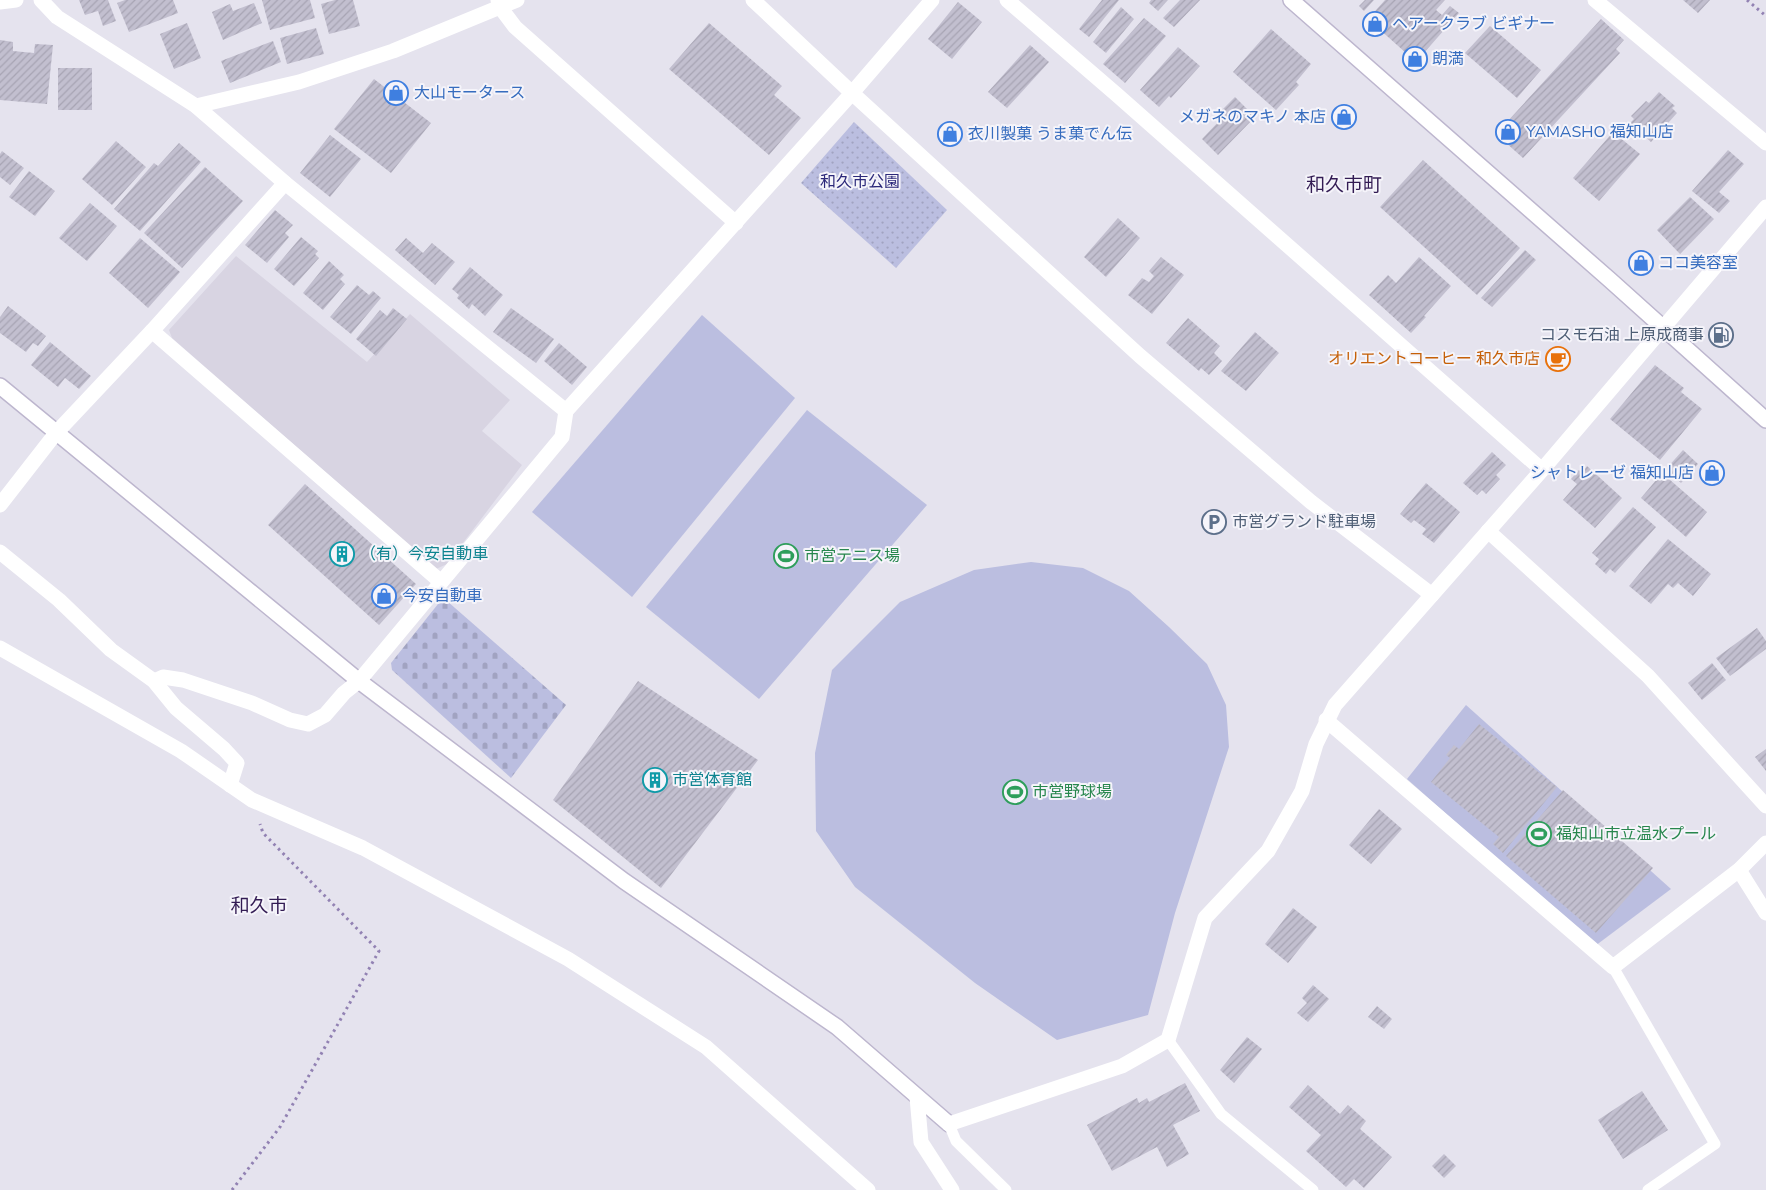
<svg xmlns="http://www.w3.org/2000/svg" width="1766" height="1190" viewBox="0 0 1766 1190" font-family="'Nunito Sans','Noto Sans JP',sans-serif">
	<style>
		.built { fill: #d8d4e2 }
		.cemetery { fill: url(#cemetery-stones) }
		.park { fill: url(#park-dots) }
		.garden { fill: #bbbee0 }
		.building { fill: url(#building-hatch) }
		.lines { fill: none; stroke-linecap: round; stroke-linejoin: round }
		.secondary-casing { stroke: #bdb6ce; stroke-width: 18 }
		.path { stroke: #9282b3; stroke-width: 3; stroke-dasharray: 2.5 4; stroke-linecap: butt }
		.lane { stroke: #fff; stroke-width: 11 }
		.street { stroke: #fff; stroke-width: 15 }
		.secondary { stroke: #fff; stroke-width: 15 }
		.labels { text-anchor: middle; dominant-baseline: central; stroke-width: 4; stroke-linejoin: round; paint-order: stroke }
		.shop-label { font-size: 16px; fill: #366cbe; stroke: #f5f4fa; text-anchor: start }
		.park-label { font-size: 16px; fill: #2c297a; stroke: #f5f4fa }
		.service-label { font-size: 16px; fill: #4e5e75; stroke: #f5f4fa; text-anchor: end }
		.food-label { font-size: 16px; fill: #c56008; stroke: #f5f4fa; text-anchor: end }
		.culture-label { font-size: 16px; fill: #0d838f; stroke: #f5f4fa; text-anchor: start }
		.leisure-label { font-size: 16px; fill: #27864d; stroke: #f5f4fa; text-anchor: start }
		.quarter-label { font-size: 19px; fill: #331c54; stroke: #f5f4fa }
	</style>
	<defs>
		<pattern id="cemetery-stones" width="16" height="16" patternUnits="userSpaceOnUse" patternTransform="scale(1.25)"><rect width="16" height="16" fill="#bbbee0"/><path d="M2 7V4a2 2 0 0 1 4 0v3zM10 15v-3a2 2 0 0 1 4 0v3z" fill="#a1a3c1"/></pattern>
		<pattern id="park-dots" width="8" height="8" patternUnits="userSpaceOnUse" patternTransform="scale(1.25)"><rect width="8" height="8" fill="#bbbee0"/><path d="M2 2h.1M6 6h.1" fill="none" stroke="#a1a3c1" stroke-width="1.8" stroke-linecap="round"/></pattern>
		<pattern id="building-hatch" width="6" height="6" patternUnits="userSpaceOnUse" patternTransform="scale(1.25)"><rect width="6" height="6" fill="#c2bfcf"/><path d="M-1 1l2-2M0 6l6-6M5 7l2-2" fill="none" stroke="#a7a4b3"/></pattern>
	</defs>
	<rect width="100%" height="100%" fill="#e5e3ee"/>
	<polygon class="built" points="236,256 367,362 410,314 510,400 482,431 522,465 447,564 436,569 172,338 169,330"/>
	<polygon class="cemetery" points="447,601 566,705 511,778 392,670 391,663 438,604"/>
	<polygon class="park" points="854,122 947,210 896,268 801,183"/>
	<g class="garden">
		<polygon points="702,315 795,398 632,597 532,512"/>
		<polygon points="807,410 927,505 759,699 646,607"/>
		<polygon points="1031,562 1083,568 1129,591 1169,627 1207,664 1226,705 1229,747 1175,913 1148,1015 1057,1040 975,983 855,887 816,831 815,753 832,670 900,602 974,570"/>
		<polygon points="1466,705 1671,889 1595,946 1407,779"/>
	</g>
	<g class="building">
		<polygon points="79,0 108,0 116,21 103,26 98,11 85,15"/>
		<polygon points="125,0 173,0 178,13 129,32 117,3"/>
		<polygon points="262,0 310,0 315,18 270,30"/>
		<polygon points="335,0 353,0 360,26 329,34 321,4"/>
		<polygon points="1102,0 1119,0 1089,37 1079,29"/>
		<polygon points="1151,0 1168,0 1158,11 1149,3"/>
		<polygon points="1180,0 1200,0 1174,27 1163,18"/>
		<polygon points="1365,0 1374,0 1364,11 1359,6"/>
		<polygon points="1385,0 1445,0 1436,10 1442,15 1450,6 1459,13 1416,62 1368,19"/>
		<polygon points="1683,0 1710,0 1698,13"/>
		<polygon points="958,2 982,22 952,59 928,39"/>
		<polygon points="254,3 262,23 223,40 212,12 230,4 233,11"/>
		<polygon points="1121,7 1134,19 1106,53 1093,42"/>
		<polygon points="1144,18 1166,36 1125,83 1103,64"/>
		<polygon points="1601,19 1624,40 1616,49 1620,53 1523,158 1496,134"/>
		<polygon points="187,23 201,58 174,69 160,34"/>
		<polygon points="709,23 782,86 774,95 801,118 769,155 669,69"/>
		<polygon points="1490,26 1541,70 1517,98 1465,53"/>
		<polygon points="316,28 324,54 287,64 280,38"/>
		<polygon points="1271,29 1311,64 1296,82 1299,85 1276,110 1233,72"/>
		<polygon points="0,40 13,42 13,51 34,53 35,44 53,45 47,104 0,100"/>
		<polygon points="273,41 281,62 230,83 221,61"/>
		<polygon points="1030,45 1049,62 1007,108 988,92"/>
		<polygon points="1178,47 1200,66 1171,98 1169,96 1159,107 1140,90"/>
		<rect x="58" y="68" width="34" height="42"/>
		<polygon points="374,79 431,123 391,173 334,129"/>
		<polygon points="1659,92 1675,106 1672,108 1677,113 1651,142 1630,123 1634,119 1631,116 1646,101 1649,103"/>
		<polygon points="1235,97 1255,117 1218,155 1202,139 1223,117 1219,113"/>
		<polygon points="1613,132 1640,154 1599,201 1573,178"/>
		<polygon points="330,135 361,159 330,197 300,173"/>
		<polygon points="116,141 146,167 112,205 82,179"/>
		<polygon points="179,143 201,162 140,231 114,209 154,163 158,166"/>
		<polygon points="1728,150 1744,164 1719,192 1730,201 1719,213 1692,191"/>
		<polygon points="2,151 24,168 10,185 0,177 0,154"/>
		<polygon points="1423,160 1520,248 1477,295 1380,207"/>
		<polygon points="205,167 243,201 182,268 144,233"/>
		<polygon points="29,171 55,191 35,216 9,197"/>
		<polygon points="1690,197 1714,219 1680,254 1657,230"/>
		<polygon points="90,203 117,226 87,261 59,238"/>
		<polygon points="275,210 293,225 285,233 289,237 267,263 245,245"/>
		<polygon points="1118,218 1140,238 1106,277 1084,257"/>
		<polygon points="301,237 318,251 315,254 319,258 294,286 274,269"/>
		<polygon points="140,238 180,272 148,308 109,273"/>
		<polygon points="406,238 423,253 432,243 455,262 435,285 395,250"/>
		<polygon points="1525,250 1536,260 1492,307 1481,298"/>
		<polygon points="1161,257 1184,275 1152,314 1128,295 1142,278 1149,282 1154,276 1149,271"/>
		<polygon points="1419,257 1451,286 1424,316 1426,317 1411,333 1369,295 1388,275 1396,283"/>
		<polygon points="329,261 344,275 340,279 345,284 323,310 303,293"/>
		<polygon points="470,267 503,295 485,316 472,304 469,309 457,298 459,295 452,289"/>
		<polygon points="357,285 369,295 373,291 381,298 351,334 330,317"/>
		<polygon points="8,306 46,336 38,346 33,343 26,352 0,333 0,317"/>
		<polygon points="393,308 407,319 376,356 356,339 380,310 387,316"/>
		<polygon points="511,308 554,339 536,363 493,332"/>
		<polygon points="1188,318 1220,346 1214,353 1222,361 1209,375 1201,368 1199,371 1166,343"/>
		<polygon points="1255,332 1279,353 1246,391 1221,371"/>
		<polygon points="50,342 91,376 79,389 65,378 58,387 31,365"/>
		<polygon points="559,343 587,367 572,385 544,361"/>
		<polygon points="1655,365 1684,388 1681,392 1702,409 1660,460 1610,419"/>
		<polygon points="1683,450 1698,464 1681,483 1666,469"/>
		<polygon points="1492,452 1506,465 1496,475 1500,479 1486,494 1482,490 1477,495 1463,483"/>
		<polygon points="1587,466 1622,498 1595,528 1563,500 1577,484 1571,479 1579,470 1582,473"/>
		<polygon points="1662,473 1707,512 1686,537 1641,498"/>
		<polygon points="1426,483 1460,512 1434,543 1422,534 1426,529 1414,520 1411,523 1400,514"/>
		<polygon points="305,484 416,584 379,625 268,525"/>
		<polygon points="1633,507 1656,527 1615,573 1610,569 1606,574 1595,564 1599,559 1592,553"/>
		<polygon points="1668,539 1711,574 1693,596 1678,583 1673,588 1668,584 1651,604 1629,586"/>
		<polygon points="1757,628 1766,641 1766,649 1730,676 1716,658"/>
		<polygon points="1712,663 1726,680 1702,700 1688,683"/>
		<polygon points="638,681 758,760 661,888 553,800"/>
		<polygon points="1479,724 1557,787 1503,853 1493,844 1499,837 1431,782 1450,758 1446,755 1454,745 1459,749"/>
		<polygon points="1766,749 1766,771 1755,757"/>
		<polygon points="1563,790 1653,868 1596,933 1506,856"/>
		<polygon points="1379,809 1402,829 1371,864 1349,845"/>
		<polygon points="1293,908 1317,927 1288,963 1265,944"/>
		<polygon points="1313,985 1329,999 1308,1022 1297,1013 1307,1003 1302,998"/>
		<polygon points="1377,1006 1392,1019 1384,1029 1368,1017"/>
		<polygon points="1247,1037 1262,1049 1234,1083 1220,1070"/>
		<polygon points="1185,1083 1200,1111 1173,1125 1189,1154 1167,1167 1157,1147 1112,1171 1087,1125 1137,1098 1139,1103 1147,1098 1149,1102"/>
		<polygon points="1308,1085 1340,1114 1348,1105 1366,1121 1360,1129 1392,1157 1364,1188 1354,1179 1346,1187 1306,1151 1321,1135 1289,1107"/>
		<polygon points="1642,1091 1668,1130 1623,1159 1598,1120"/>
		<polygon points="1444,1154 1456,1166 1444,1178 1432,1166"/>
	</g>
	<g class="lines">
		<defs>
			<g id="secondary">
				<polyline points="1291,0 1610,280 1766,420"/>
				<polyline points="0,386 359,681 624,881 837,1027 949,1124"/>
			</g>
		</defs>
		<use href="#secondary" class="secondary-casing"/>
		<g class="path">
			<polyline points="1747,0 1766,16"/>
			<polyline points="232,1190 280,1127 379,951 263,833 260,824"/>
		</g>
		<g class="lane">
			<polyline points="1613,967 1715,1144 1648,1190"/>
			<polyline points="1168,1040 1221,1114 1313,1190"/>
			<polyline points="949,1124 956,1141 1006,1190"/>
		</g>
		<g class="street">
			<polyline points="41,0 57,17 196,106 285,183 566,411"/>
			<polyline points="498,0 500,7 515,27 736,223"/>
			<polyline points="753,0 852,93 1140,356 1311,502 1432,595"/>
			<polyline points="1007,0 1116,94 1542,470"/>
			<polyline points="1595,0 1766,143"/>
			<polyline points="0,2 16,0"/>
			<polyline points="196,106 299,82 393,51 517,0"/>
			<polyline points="152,331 441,582"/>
			<polyline points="0,505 56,433 152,331 285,183"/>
			<polyline points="1488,531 1648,676 1766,806"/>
			<polyline points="0,552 59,600 111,650 154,681 176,708 224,749 237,763 230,785"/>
			<polyline points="0,648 181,751 252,800 363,848 568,959 706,1047 868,1190"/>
			<polyline points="154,681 163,677 183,680 252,703 290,720 308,724 325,715 344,693 359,681 562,437 566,411 852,93 932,0"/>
			<polyline points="1326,720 1613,967 1739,870 1766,843"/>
			<polyline points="1739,870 1766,913"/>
			<polyline points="917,1097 921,1142 952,1190"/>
			<polyline points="949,1124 1122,1066 1168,1040 1205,918 1268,851 1302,791 1316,744 1335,705 1542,470 1766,207"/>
		</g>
		<use href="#secondary" class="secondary"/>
	</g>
	<defs>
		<symbol id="shop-ring" viewBox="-11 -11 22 22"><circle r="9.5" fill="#f5f4fa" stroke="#3f7fe0" stroke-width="1.5"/><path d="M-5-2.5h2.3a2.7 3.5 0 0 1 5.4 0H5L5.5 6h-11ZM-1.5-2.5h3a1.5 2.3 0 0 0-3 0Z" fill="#3f7fe0"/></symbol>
		<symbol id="fuel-ring" viewBox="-11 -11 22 22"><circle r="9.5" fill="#f5f4fa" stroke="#5c6f8a" stroke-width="1.5"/><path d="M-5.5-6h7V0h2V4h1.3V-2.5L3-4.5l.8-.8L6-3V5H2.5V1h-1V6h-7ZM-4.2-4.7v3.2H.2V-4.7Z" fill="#5c6f8a"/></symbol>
		<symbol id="cafe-ring" viewBox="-11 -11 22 22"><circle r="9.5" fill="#f5f4fa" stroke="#e8710a" stroke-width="1.5"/><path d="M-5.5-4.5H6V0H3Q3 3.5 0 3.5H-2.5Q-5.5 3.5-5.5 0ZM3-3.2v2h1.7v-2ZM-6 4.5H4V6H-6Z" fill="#e8710a"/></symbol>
		<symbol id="parking-ring" viewBox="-11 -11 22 22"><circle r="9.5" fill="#f5f4fa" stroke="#5c6f8a" stroke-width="1.5"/><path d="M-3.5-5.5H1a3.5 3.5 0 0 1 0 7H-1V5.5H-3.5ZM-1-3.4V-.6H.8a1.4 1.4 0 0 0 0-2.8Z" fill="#5c6f8a"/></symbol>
		<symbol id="building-ring" viewBox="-11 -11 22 22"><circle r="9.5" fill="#f5f4fa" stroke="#0f9aa8" stroke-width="1.5"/><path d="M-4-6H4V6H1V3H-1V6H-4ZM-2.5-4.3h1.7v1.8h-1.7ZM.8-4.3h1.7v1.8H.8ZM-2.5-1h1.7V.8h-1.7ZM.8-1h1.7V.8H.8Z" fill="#0f9aa8"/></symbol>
		<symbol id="stadium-ring" viewBox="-11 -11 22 22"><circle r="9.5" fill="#f5f4fa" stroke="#2e9e5b" stroke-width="1.5"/><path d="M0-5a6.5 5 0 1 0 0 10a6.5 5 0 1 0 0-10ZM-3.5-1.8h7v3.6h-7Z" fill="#2e9e5b"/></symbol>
	</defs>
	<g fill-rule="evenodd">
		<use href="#shop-ring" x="1361" y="10" width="28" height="28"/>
		<use href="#shop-ring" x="1401" y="45" width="28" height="28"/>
		<use href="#shop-ring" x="382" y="79" width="28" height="28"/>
		<use href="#shop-ring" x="1330" y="103" width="28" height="28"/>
		<use href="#shop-ring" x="1494" y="118" width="28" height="28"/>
		<use href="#shop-ring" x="936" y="120" width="28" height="28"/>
		<use href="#shop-ring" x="1627" y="249" width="28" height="28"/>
		<use href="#fuel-ring" x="1707" y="321" width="28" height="28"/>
		<use href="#cafe-ring" x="1544" y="345" width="28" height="28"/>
		<use href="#shop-ring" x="1698" y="459" width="28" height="28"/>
		<use href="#parking-ring" x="1200" y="508" width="28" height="28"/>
		<use href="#building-ring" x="328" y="540" width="28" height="28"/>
		<use href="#stadium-ring" x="772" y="542" width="28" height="28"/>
		<use href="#shop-ring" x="370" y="582" width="28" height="28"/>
		<use href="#building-ring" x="641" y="766" width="28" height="28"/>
		<use href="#stadium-ring" x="1001" y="778" width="28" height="28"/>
		<use href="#stadium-ring" x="1525" y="820" width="28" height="28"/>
	</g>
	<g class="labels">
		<g class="shop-label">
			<text x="1392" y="24">ヘアークラブ ビギナー</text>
			<text x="1432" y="59">朗満</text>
			<text x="414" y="93">大山モータース</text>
			<text x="1326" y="117" text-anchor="end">メガネのマキノ 本店</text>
			<text x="1526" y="132">YAMASHO 福知山店</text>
			<text x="968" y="134">衣川製菓 うま菓でん伝</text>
			<text x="1658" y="263">ココ美容室</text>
			<text x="1694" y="473" text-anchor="end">シャトレーゼ 福知山店</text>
			<text x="402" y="596">今安自動車</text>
		</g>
		<g class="park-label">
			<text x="860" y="182">和久市公園</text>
		</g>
		<g class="service-label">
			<text x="1704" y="335">コスモ石油 上原成商事</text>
			<text x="1232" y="522" text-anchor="start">市営グランド駐車場</text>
		</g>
		<g class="food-label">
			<text x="1540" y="359">オリエントコーヒー 和久市店</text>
		</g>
		<g class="culture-label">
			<text x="360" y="554">（有）今安自動車</text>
			<text x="672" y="780">市営体育館</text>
		</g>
		<g class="leisure-label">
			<text x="804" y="556">市営テニス場</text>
			<text x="1032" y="792">市営野球場</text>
			<text x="1556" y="834">福知山市立温水プール</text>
		</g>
		<g class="quarter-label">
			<text x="1344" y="185">和久市町</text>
			<text x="259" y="906">和久市</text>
		</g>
	</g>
</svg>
